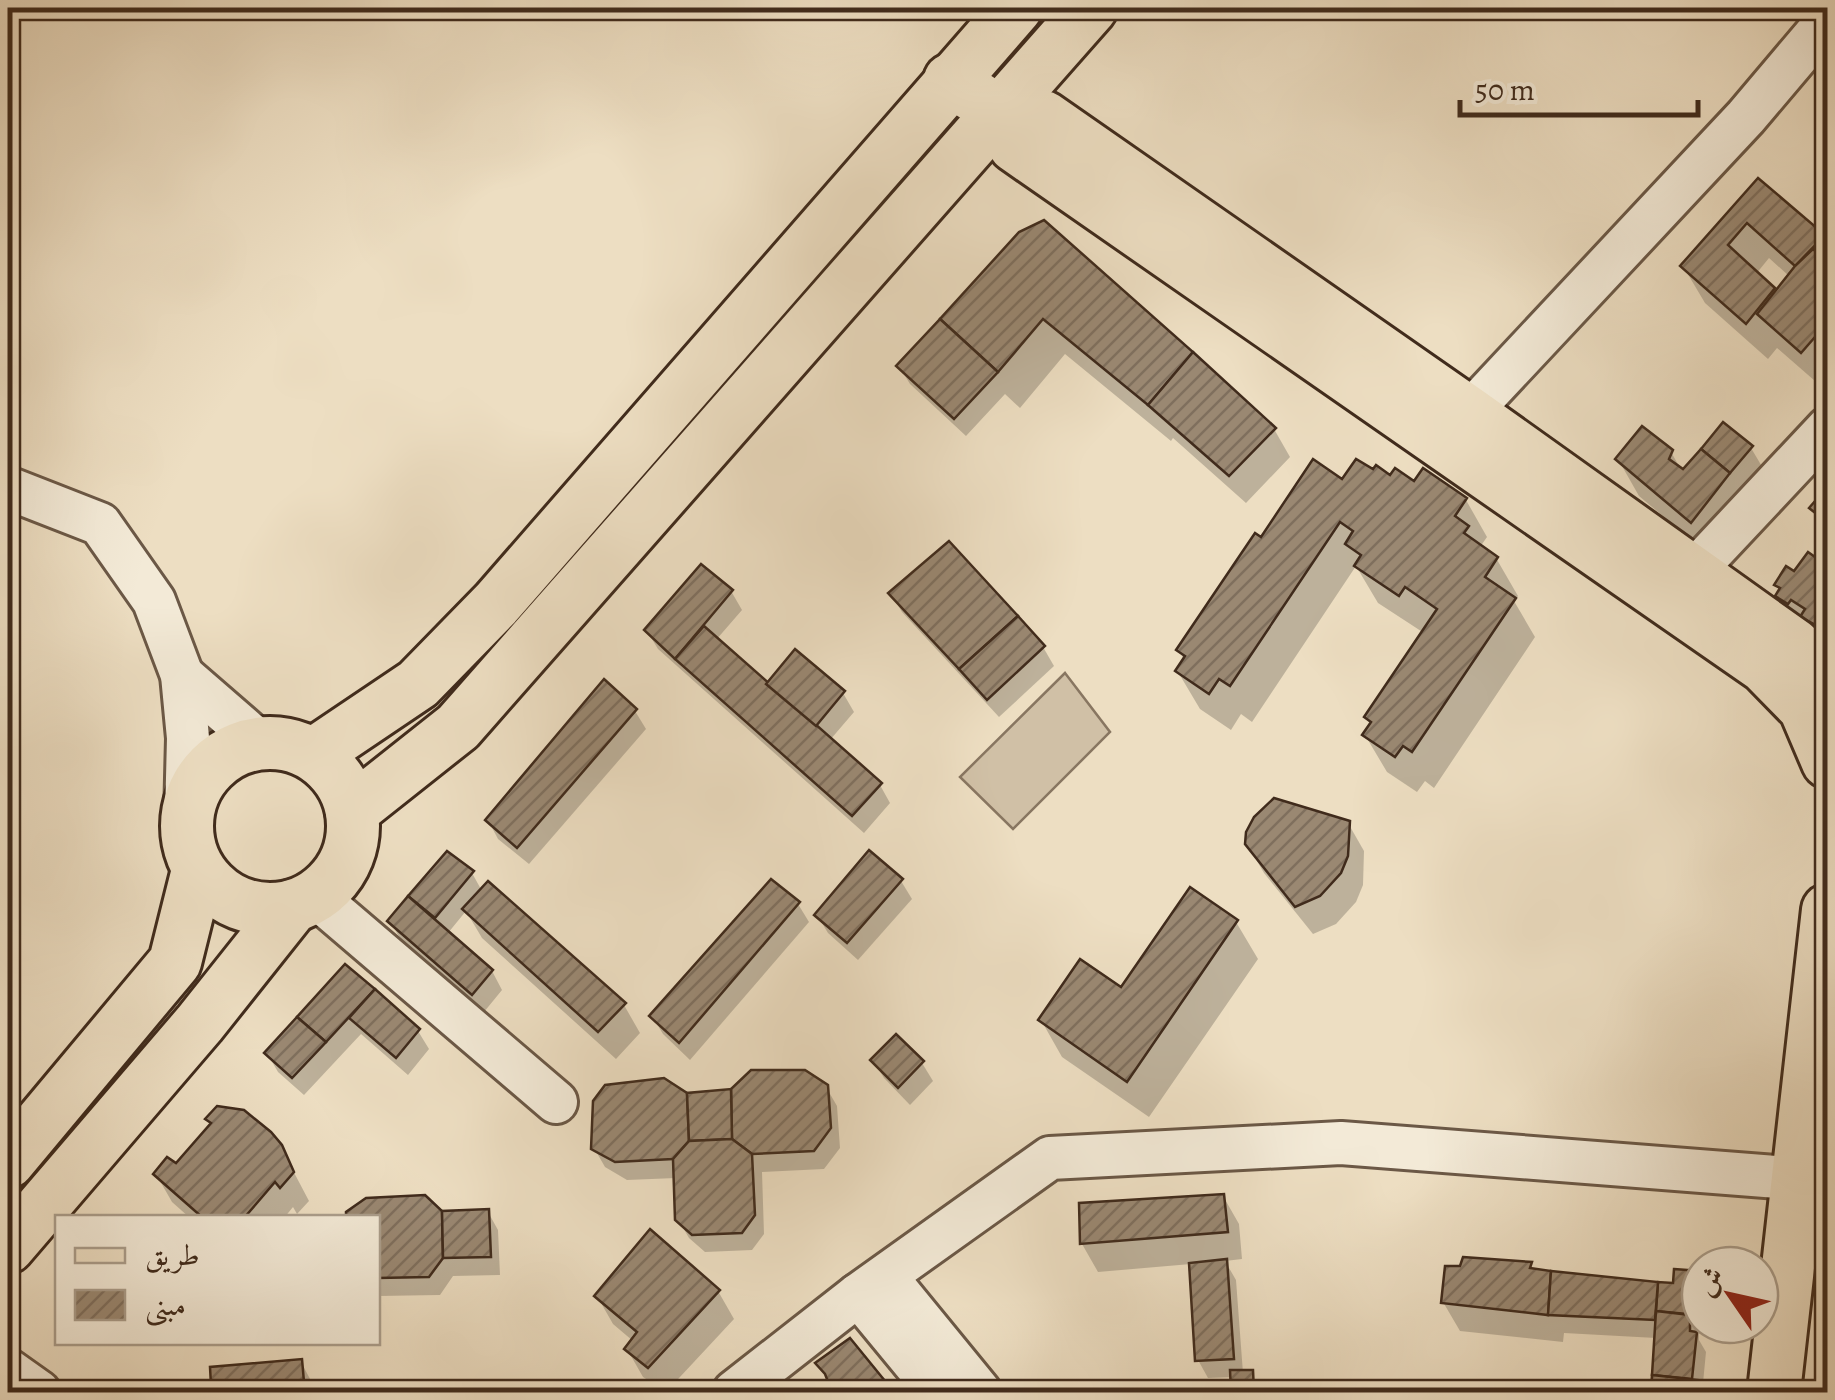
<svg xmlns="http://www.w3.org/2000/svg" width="1835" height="1400" viewBox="0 0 1835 1400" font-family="Alegreya,Amiri,serif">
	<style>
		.garden { fill: #d0c0a6; stroke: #887661; stroke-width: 2.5 }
		.shadow { fill: #0003; fill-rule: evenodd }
		.building { fill: url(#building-hatch); stroke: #402b1c; stroke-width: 2.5 }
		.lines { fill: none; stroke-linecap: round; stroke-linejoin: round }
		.minor-casing { stroke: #6b5846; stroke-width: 48 }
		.major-casing { stroke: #402b1c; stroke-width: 58 }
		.minor { stroke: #f3ead7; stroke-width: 42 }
		.major { stroke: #eddec2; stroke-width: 52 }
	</style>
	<defs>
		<pattern id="building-hatch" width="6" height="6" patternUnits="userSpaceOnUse" patternTransform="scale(2.5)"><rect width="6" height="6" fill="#9a8872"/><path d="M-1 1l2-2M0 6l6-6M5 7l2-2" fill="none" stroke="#7f6f5d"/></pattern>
	</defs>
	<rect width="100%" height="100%" fill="#eddec2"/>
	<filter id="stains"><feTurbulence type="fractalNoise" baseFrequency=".002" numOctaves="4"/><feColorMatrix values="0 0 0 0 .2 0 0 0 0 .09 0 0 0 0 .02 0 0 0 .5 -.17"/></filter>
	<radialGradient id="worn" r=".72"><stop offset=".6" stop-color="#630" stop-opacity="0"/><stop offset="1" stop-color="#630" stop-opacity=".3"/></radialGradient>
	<polygon class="garden" points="1065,673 1110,732 1013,829 960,777"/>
	<g class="shadow">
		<path d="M1758,181L1823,237L1828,244V383L1823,388L1777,348L1768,359L1705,303L1683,266ZM1769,258L1789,276L1776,292L1756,274Z"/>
		<polygon points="1020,234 1274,429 1290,457 1246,503 1173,438 1171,441 1065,354 1020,408 1005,394 966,436 910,384 899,366"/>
		<polygon points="1751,448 1773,485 1713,558 1639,496 1618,459 1671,452 1683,473"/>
		<polygon points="1391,478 1466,500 1487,537 1480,547 1496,558 1518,596 1514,601 1535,637 1434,788 1425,781 1417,792 1387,772 1365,735 1372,725 1367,718 1424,633 1378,603 1356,566 1252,722 1241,714 1231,730 1200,709 1178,672 1185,661 1179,651 1261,540 1343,483"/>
		<polygon points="1828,490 1828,535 1812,508"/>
		<polygon points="1828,565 1828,655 1800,633 1778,596 1781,592 1777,585 1794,575"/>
		<polygon points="731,591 742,610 716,640 768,686 843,693 854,712 830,740 880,785 890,803 864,833 658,649 647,631"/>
		<polygon points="891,594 1043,647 1054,666 999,717 902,612"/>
		<polygon points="604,683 635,711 646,729 529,864 498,839 488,820"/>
		<polygon points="1348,823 1364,851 1363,885 1356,902 1336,924 1313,934 1264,873 1247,844"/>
		<polygon points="447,854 472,873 482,891 624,1005 640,1033 616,1059 482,938 466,911 448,933 492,971 502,990 484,1012 401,940 390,921"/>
		<polygon points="901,881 912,899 858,960 828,933 817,915"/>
		<polygon points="772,882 798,904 809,922 690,1060 663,1034 652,1016"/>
		<polygon points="1236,922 1258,959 1149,1117 1062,1057 1041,1020 1122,990"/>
		<polygon points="346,967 418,1031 429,1049 408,1075 361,1034 304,1095 278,1072 267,1053"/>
		<polygon points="873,1060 922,1063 933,1081 910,1105 884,1078"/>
		<polygon points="826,1087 837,1106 840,1148 824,1169 762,1172 764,1234 752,1250 705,1252 689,1238 678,1219 676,1178 627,1180 605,1167 594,1148 686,1096"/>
		<polygon points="209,1119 280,1146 309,1201 297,1214 293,1207 284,1218 190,1218 172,1202 156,1174 177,1167 212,1126"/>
		<polygon points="1223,1196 1239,1224 1242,1259 1225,1261 1236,1280 1243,1373 1252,1373 1257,1392 1234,1392 1233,1377 1208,1378 1198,1360 1191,1264 1098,1272 1082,1244"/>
		<polygon points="488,1212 498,1230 500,1275 453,1276 440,1295 378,1296 378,1218"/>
		<polygon points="1530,1265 1534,1271 1551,1274 1676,1286 1700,1274 1700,1325 1707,1325 1707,1332 1699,1332 1699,1340 1706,1352 1703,1383 1711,1392 1651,1392 1656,1338 1564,1333 1563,1342 1460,1331 1443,1302"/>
		<polygon points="718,1291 734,1319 666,1392 643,1377 627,1349 633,1341 613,1324 597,1296"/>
		<polygon points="301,1362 317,1392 218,1392 214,1386"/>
	</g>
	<g class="building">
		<polygon points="1758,178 1825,235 1795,266 1747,223 1728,245 1775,288 1746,324 1680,266"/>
		<polygon points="1044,220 1193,352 1148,405 1043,319 998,372 940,319 1019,232"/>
		<polygon points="1813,249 1828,262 1828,322 1801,353 1757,314 1795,266"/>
		<polygon points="940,319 998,372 954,419 896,366"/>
		<polygon points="1193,352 1276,428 1229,476 1148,405"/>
		<polygon points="1723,422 1753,446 1730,473 1701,449"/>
		<polygon points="1642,426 1673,450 1669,459 1683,469 1701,449 1730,473 1691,523 1615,459"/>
		<polygon points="1313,459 1342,479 1356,459 1373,469 1376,465 1390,475 1395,468 1414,481 1423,468 1467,498 1455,516 1469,526 1464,533 1498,557 1485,577 1516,598 1412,752 1403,746 1395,757 1362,735 1371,722 1364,717 1437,609 1405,587 1399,596 1354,566 1361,555 1345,544 1353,531 1340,522 1230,686 1219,679 1209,694 1175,671 1185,656 1176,650 1255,533 1261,537"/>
		<polygon points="1828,486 1828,523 1809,508"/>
		<polygon points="949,541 1018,616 959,669 888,593"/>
		<polygon points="1808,552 1825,564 1828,561 1828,624 1824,629 1800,617 1805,609 1791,600 1788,604 1775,596 1780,588 1774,585 1786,566 1794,571"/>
		<polygon points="701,564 733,590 675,659 644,630"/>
		<polygon points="1018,616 1045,646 987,700 959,669"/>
		<polygon points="704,626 882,783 852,816 675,659"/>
		<polygon points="795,649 845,691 816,726 766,684"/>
		<polygon points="604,679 637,709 517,848 485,820"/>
		<polygon points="1274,798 1350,821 1348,856 1341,873 1320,896 1295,907 1245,844 1246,832 1254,817"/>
		<polygon points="869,850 903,879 847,943 814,915"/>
		<polygon points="447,851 474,871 435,918 408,896"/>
		<polygon points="771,879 800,902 679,1043 649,1016"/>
		<polygon points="488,881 626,1003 598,1032 462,909"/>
		<polygon points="1190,887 1238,920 1127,1082 1038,1020 1080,959 1121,987"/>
		<polygon points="408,896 493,970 472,995 387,921"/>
		<polygon points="345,964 375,989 326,1042 297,1017"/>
		<polygon points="375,989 420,1029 396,1058 349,1018"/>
		<polygon points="297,1017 326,1042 292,1078 264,1053"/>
		<polygon points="896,1034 924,1061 898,1088 870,1060"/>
		<polygon points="751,1070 805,1070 828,1085 831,1128 814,1151 752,1154 732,1139 731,1089"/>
		<polygon points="664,1078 687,1093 689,1141 673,1159 615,1162 591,1149 593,1101 605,1085"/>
		<polygon points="731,1089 732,1139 689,1141 687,1093"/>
		<polygon points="217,1106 244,1110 271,1132 282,1145 294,1172 280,1188 275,1182 244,1218 203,1218 153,1174 167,1157 176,1163 211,1123 205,1119"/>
		<polygon points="732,1139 752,1154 755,1215 742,1233 692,1235 675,1220 673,1159 689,1141"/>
		<polygon points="1224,1194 1228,1232 1080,1244 1079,1203"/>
		<polygon points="425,1195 442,1211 443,1258 429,1277 378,1278 378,1218 346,1218 346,1212 366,1198"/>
		<polygon points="489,1209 491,1257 443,1258 442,1211"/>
		<polygon points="650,1229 720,1290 648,1368 624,1349 637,1332 594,1296"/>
		<polygon points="1463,1257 1532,1262 1530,1268 1551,1271 1548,1315 1441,1303 1445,1266 1460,1266"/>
		<polygon points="1227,1259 1234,1359 1195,1361 1189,1263"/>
		<polygon points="1674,1269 1700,1271 1697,1315 1656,1311 1658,1282 1673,1283"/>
		<polygon points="1551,1271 1658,1282 1655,1320 1548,1315"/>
		<polygon points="1656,1311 1690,1315 1690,1331 1697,1332 1692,1379 1652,1375"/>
		<polygon points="850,1338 894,1392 832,1392 825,1374 815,1363"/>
		<polygon points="302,1359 304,1382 320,1392 216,1392 211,1386 210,1367"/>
		<polygon points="1230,1370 1253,1370 1254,1392 1231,1392"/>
		<polygon points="1652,1375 1707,1381 1705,1392 1651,1392"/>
	</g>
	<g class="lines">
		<defs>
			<g id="minor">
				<polyline points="1469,413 1746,117 1828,20"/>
				<polyline points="8,488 100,524 154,601 182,675 188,738 186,818"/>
				<polyline points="1693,572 1828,428"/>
				<polyline points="182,675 259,742"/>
				<polyline points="315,896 556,1102"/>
				<polyline points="886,1277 980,1392"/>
				<polyline points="858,1295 938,1392"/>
				<polyline points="8,1370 39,1392"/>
				<polyline points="734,1392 858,1295 1050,1158 1341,1143 1828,1181"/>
			</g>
			<g id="major">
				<polyline points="950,80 999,112 1044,117 1469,413 1794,645 1828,676"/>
				<polyline points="999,112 1015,146 1765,667 1805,708 1828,762"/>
				<circle cx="270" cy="826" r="83"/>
				<polyline points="314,754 418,684 496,604 1016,8"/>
				<polyline points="352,811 458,727 1091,8"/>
				<polyline points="8,1162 175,962 198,870"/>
				<polyline points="8,1247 200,1023 293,906"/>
				<polyline points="1774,1392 1828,910"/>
			</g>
		</defs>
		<use href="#minor" class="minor-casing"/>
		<use href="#major" class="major-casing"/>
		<use href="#minor" class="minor"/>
		<use href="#major" class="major"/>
	</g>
	<rect width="1835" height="1400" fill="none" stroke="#eddec2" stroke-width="40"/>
	<rect x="10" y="10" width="1815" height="1380" fill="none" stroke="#402b1c" stroke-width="5"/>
	<rect x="20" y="20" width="1795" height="1360" fill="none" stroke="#402b1c" stroke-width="2.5"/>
	<rect x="55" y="1215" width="325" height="130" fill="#f3ead7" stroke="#ab9e8c" stroke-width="2.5"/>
	<rect x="75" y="1248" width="50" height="15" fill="#eddec2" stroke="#ab9e8c" stroke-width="2.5"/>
	<text x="145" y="1265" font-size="30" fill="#402b1c">طريق</text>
	<rect x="75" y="1290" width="50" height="30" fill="url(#building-hatch)" stroke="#ab9e8c" stroke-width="2.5"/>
	<text x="145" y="1315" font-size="30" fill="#402b1c">مبنى</text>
	<g transform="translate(1730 1295) rotate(304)"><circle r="48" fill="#f3ead7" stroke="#ab9e8c" stroke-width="2.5"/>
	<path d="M0-8L18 38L0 25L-18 38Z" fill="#8f2418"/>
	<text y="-15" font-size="28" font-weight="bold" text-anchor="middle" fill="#402b1c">ش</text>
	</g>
	<path d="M1460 100v15h238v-15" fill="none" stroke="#402b1c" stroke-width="5"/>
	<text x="1475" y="100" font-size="30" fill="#402b1c" stroke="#f3ead7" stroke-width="8" paint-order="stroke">50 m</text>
	<rect width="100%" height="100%" filter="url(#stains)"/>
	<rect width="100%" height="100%" fill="url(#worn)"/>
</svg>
